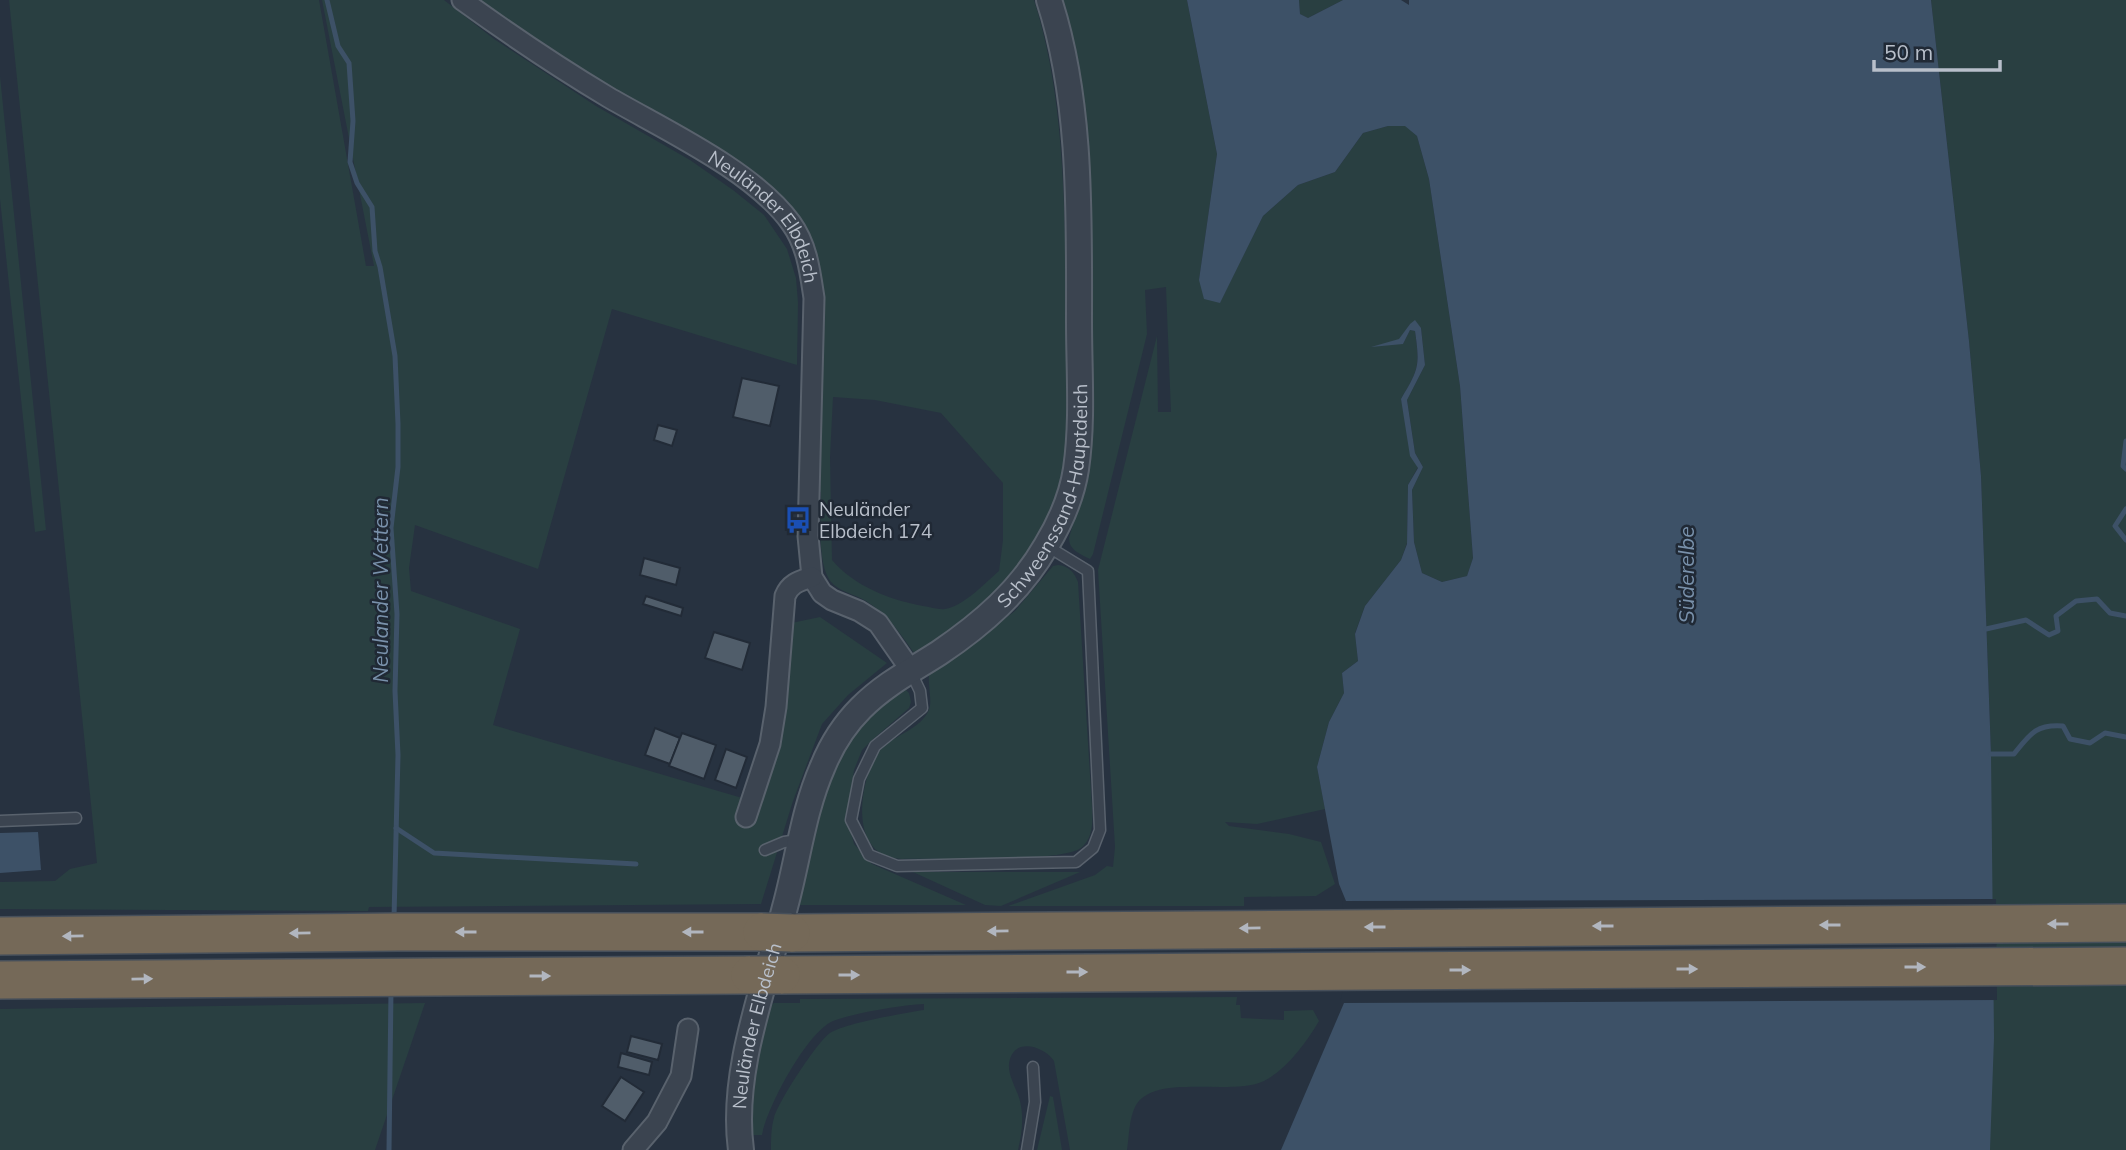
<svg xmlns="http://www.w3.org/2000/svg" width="2126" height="1150" viewBox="0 0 2126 1150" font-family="Mulish,sans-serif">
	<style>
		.green { fill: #293f41; fill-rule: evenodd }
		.water { fill: #3d5167 }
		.pier { fill: #273240 }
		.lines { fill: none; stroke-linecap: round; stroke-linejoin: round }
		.stream { stroke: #3d5167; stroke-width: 5 }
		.building { fill: #505d6a; stroke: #222b37; stroke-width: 2 }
		.service-casing { stroke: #59626d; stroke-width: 13 }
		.minor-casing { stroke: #59626d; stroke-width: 23 }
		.tertiary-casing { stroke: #59626d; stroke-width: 28 }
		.motorway-casing { stroke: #464f5a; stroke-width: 40 }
		.service { stroke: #3b4450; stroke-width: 10 }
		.minor { stroke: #3b4450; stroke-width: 19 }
		.tertiary { stroke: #3b4450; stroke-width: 24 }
		.motorway { stroke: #756958; stroke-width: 37 }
		.motorway-bridge-casing { stroke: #464f5a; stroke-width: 40; stroke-linecap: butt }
		.motorway-bridge { stroke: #756958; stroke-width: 37 }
		.oneway { fill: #b1b6bf }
		.labels { text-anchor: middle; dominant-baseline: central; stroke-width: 5; stroke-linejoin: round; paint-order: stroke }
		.street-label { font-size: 19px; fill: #b8bfca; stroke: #202935 }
		.poi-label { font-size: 19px; fill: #b8bfca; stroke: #202935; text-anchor: start }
		.water-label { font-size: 21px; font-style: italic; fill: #7991ab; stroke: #202935 }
	</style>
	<rect width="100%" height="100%" fill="#273240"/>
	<g class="green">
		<polygon points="9,0 319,0 366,266 374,266 322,0 444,0 494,39 596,106 690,160 733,190 764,215 787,249 796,278 798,303 797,365 612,309 538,569 415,525 409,568 411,591 520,629 493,725 749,800 776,707 782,625 820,617 887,663 848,695 822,724 793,801 761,904 369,907 368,911 0,909 0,882 55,881 70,869 97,863"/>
		<path d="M475,0H1034C1065,97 1064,204 1067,306C1068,371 1076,443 1055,506C1034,568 972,626 914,653C900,633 887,614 866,601C855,594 836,591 829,579C817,560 821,515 821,492L816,491L822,309L788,208ZM833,397L875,400L941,413L1003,483V540L999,571C985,583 964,606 945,609C939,610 930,607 923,606C890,600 854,586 832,560L830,457Z"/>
		<path d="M1057,0H1187L1217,154L1199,280L1220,302L1263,216L1298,185L1335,172L1363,133L1388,126L1405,125L1417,136L1429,179L1460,386L1473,558L1467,576L1442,582L1422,573L1414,542L1412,490L1423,467L1415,453L1407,400L1425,365L1421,328L1410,324L1400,339L1403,344L1410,330L1415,331C1420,366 1419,369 1401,399L1418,467L1408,485L1407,543L1401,560L1365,606L1355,633L1358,661L1342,673L1344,693L1329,722L1317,767L1325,809L1257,824L1225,822L1229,826L1289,834L1321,842L1335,884L1316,896L1244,897V906H1008L1095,875L1107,866L1113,867L1115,847L1098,570L1157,336L1158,412H1171L1166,287L1145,290L1147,334L1093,554L1090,559C1080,554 1069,550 1069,538L1088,474L1093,416L1088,226Z"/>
		<polygon points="1299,0 1343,0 1308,18 1300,14"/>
		<polygon points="1931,0 2126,0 2126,1150 1990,1150 1991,754 1981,476 1969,341"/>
		<polygon points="0,76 46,530 35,532 0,199"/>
		<path d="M1058,565C1069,566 1074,572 1078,582L1092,807C1093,822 1093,838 1081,848C1060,863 935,858 902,859C897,858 890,858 886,856C850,842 861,778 878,753C891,735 917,732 928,712C934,701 926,684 930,669L960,652L1015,611L1053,566Z"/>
		<path d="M902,686L909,693L911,702L909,708L871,741L862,750L854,770L847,817L854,844L872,864L966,905H798C808,847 815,784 850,734C861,718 886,701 902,686Z"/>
		<polygon points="913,872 1080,872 1001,906 985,905"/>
		<path d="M1237,997L1236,1005H1240L1241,1018L1284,1020V1011L1313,1010L1319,1021C1306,1043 1287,1069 1264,1081C1230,1097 1153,1072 1135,1107C1129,1119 1129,1137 1127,1150H1070L1054,1061C1043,1045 1012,1037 1009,1064C1008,1076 1017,1089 1020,1101C1024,1118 1022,1133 1018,1150H771C771,1140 771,1128 774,1118C778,1102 817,1042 830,1033C846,1023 904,1013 924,1010V1004C902,1005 854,1013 833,1021C807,1032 767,1107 762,1135H749L750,1092L763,1012L774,1003H800V999Z"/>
		<polygon points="425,1003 375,1150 0,1150 0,1009"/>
		<polygon points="1050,1096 1053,1097 1062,1150 1037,1150"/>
	</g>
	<g class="water">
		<path d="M1187,0H1299L1300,14L1308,18L1343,0H1401L1409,5V0H1931L1969,341L1981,476L1991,754L1994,1038L1990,1150H1281L1344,1003L1354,959L1346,901L1339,884L1317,767L1329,722L1344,693L1342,673L1358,661L1355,634L1365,606L1401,560L1407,544L1408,485L1418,468L1410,456L1401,399C1419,369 1420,366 1415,331L1410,330L1403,344L1371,347L1399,339L1410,324L1415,320L1421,328L1425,365L1407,400L1415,453L1423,467L1412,490L1414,542L1422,573L1442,582L1467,576L1473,558L1460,386L1429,179L1417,136L1405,126H1388L1363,133L1335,172L1298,185L1263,216L1220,303L1204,299L1199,280L1217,154Z"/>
		<polygon points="38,832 41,870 0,873 0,833"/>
	</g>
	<polygon class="pier" points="1996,899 1997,1000 1340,1003 1350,959 1342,901"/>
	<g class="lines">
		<g class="stream">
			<polyline points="327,0 338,46 349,63 353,121 350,162 357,183 372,207 375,251 380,267 395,356 398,424 398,467 391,528 397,614 395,691 398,755 394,918"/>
			<polyline points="2126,441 2123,466 2126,469"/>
			<polyline points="2126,509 2115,526 2126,540"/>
			<polyline points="1986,629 2026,620 2049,635 2058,631 2056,616 2076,601 2097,599 2110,613 2126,616"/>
			<path d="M1991,754H2014C2030,734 2036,724 2063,726L2070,739L2090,743L2105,733L2126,737"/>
			<polyline points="396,828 434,853 636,864"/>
			<polyline points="389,1150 391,990"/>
		</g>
	</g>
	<g class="building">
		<polygon points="742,378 779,386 770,426 733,417"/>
		<polygon points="658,425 677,430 672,446 654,440"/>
		<polygon points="644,558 680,568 676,585 640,575"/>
		<polygon points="646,596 683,608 681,616 643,604"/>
		<polygon points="714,632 750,643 742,670 705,658"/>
		<polygon points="655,728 680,738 670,764 645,755"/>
		<polygon points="682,733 716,745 704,779 669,766"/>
		<polygon points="726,749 747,757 736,788 715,780"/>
		<polygon points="631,1036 662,1044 658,1060 627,1052"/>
		<polygon points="621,1053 652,1062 649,1075 618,1067"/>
		<polygon points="621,1077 644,1092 625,1121 602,1106"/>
	</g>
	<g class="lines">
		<defs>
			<g id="service">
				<polyline points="910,670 920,691 922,708 875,746 859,779 851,820 869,855 897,866 1076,862 1093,848 1100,830 1088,571 1047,546"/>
				<polyline points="0,821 76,818"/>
				<polyline points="765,850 784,842 799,840"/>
				<polyline points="1027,1150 1035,1102 1033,1067"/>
			</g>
			<g id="minor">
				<path id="s1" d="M462,0C509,34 558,67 608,97C663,129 754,171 791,223C807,245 810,271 814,298L808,536L812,577L822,593L832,600L859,611L878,623L910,669"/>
				<path d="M746,817L770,744L776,707L785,596C790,583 800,581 812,577"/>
				<polyline points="633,1150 657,1122 681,1076 688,1029"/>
			</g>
			<g id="tertiary">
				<path id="s2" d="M741,1150C730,1071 766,983 785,907C798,860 803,811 823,766C832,744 844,725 861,708C885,684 911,671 939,653C982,624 1020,591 1046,546C1060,523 1072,495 1076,469C1083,421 1079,371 1079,322C1079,217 1082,101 1049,0"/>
			</g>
			<g id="motorway">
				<polyline points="791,933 2126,923"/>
				<polyline points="0,936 398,932 762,932"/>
				<polyline points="781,975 2126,966"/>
				<polyline points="0,980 750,975"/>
			</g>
		</defs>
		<use href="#service" class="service-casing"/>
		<use href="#minor" class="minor-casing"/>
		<use href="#tertiary" class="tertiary-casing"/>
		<use href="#motorway" class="motorway-casing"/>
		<use href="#service" class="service"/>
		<use href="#minor" class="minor"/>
		<use href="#tertiary" class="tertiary"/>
		<use href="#motorway" class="motorway"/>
		<defs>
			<g id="motorway-bridge">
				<polyline points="762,932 791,933"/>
				<polyline points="750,975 781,975"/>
			</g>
		</defs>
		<use href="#motorway-bridge" class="motorway-bridge-casing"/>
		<use href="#motorway-bridge" class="motorway-bridge"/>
	</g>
	<defs><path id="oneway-solid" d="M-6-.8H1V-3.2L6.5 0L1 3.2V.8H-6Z" transform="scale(1.75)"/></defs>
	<g class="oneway">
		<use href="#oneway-solid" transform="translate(2058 924) rotate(180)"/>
		<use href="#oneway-solid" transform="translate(1830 925) rotate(180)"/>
		<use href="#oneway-solid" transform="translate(1603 926) rotate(180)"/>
		<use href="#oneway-solid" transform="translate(1375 927) rotate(180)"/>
		<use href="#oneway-solid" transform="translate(1250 928) rotate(179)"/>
		<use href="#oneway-solid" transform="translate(998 931) rotate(179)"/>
		<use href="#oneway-solid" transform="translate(466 932) rotate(-180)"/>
		<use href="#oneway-solid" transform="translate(693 932) rotate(-180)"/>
		<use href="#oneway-solid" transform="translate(300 933) rotate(179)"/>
		<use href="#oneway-solid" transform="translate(73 936) rotate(179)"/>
		<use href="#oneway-solid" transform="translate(1915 967)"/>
		<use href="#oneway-solid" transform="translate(1687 969)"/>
		<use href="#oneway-solid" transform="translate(1460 970)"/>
		<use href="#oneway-solid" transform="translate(1077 972)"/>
		<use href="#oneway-solid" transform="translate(849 975)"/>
		<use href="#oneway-solid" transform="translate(540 976)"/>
		<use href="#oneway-solid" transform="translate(142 979) rotate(-1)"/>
	</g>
	<defs>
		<symbol id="bus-bare" viewBox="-9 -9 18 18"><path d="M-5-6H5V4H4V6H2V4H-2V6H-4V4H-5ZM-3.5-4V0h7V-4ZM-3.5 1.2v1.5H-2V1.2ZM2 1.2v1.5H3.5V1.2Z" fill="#1a4fb4" stroke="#202935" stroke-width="2.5" paint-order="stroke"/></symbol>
	</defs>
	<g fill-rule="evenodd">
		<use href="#bus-bare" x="779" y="501" width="38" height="38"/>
	</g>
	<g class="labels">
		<g class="street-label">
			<text stroke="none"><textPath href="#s1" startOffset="378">Neuländer Elbdeich</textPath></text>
			<text stroke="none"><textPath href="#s2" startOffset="760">Schweenssand-Hauptdeich</textPath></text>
			<text stroke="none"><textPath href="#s2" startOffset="126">Neuländer Elbdeich</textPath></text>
		</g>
		<g class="poi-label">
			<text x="819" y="509">Neuländer<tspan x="819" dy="22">Elbdeich 174</tspan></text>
		</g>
		<g class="water-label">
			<text transform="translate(1686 575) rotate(-90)">Süderelbe</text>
			<text transform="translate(380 590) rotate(-90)">Neulander Wettern</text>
		</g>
	</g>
	<path d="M1874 60v10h126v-10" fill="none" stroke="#b8bfca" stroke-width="3.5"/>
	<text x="1884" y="60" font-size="21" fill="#b8bfca" stroke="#202935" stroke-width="5" paint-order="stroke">50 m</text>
</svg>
